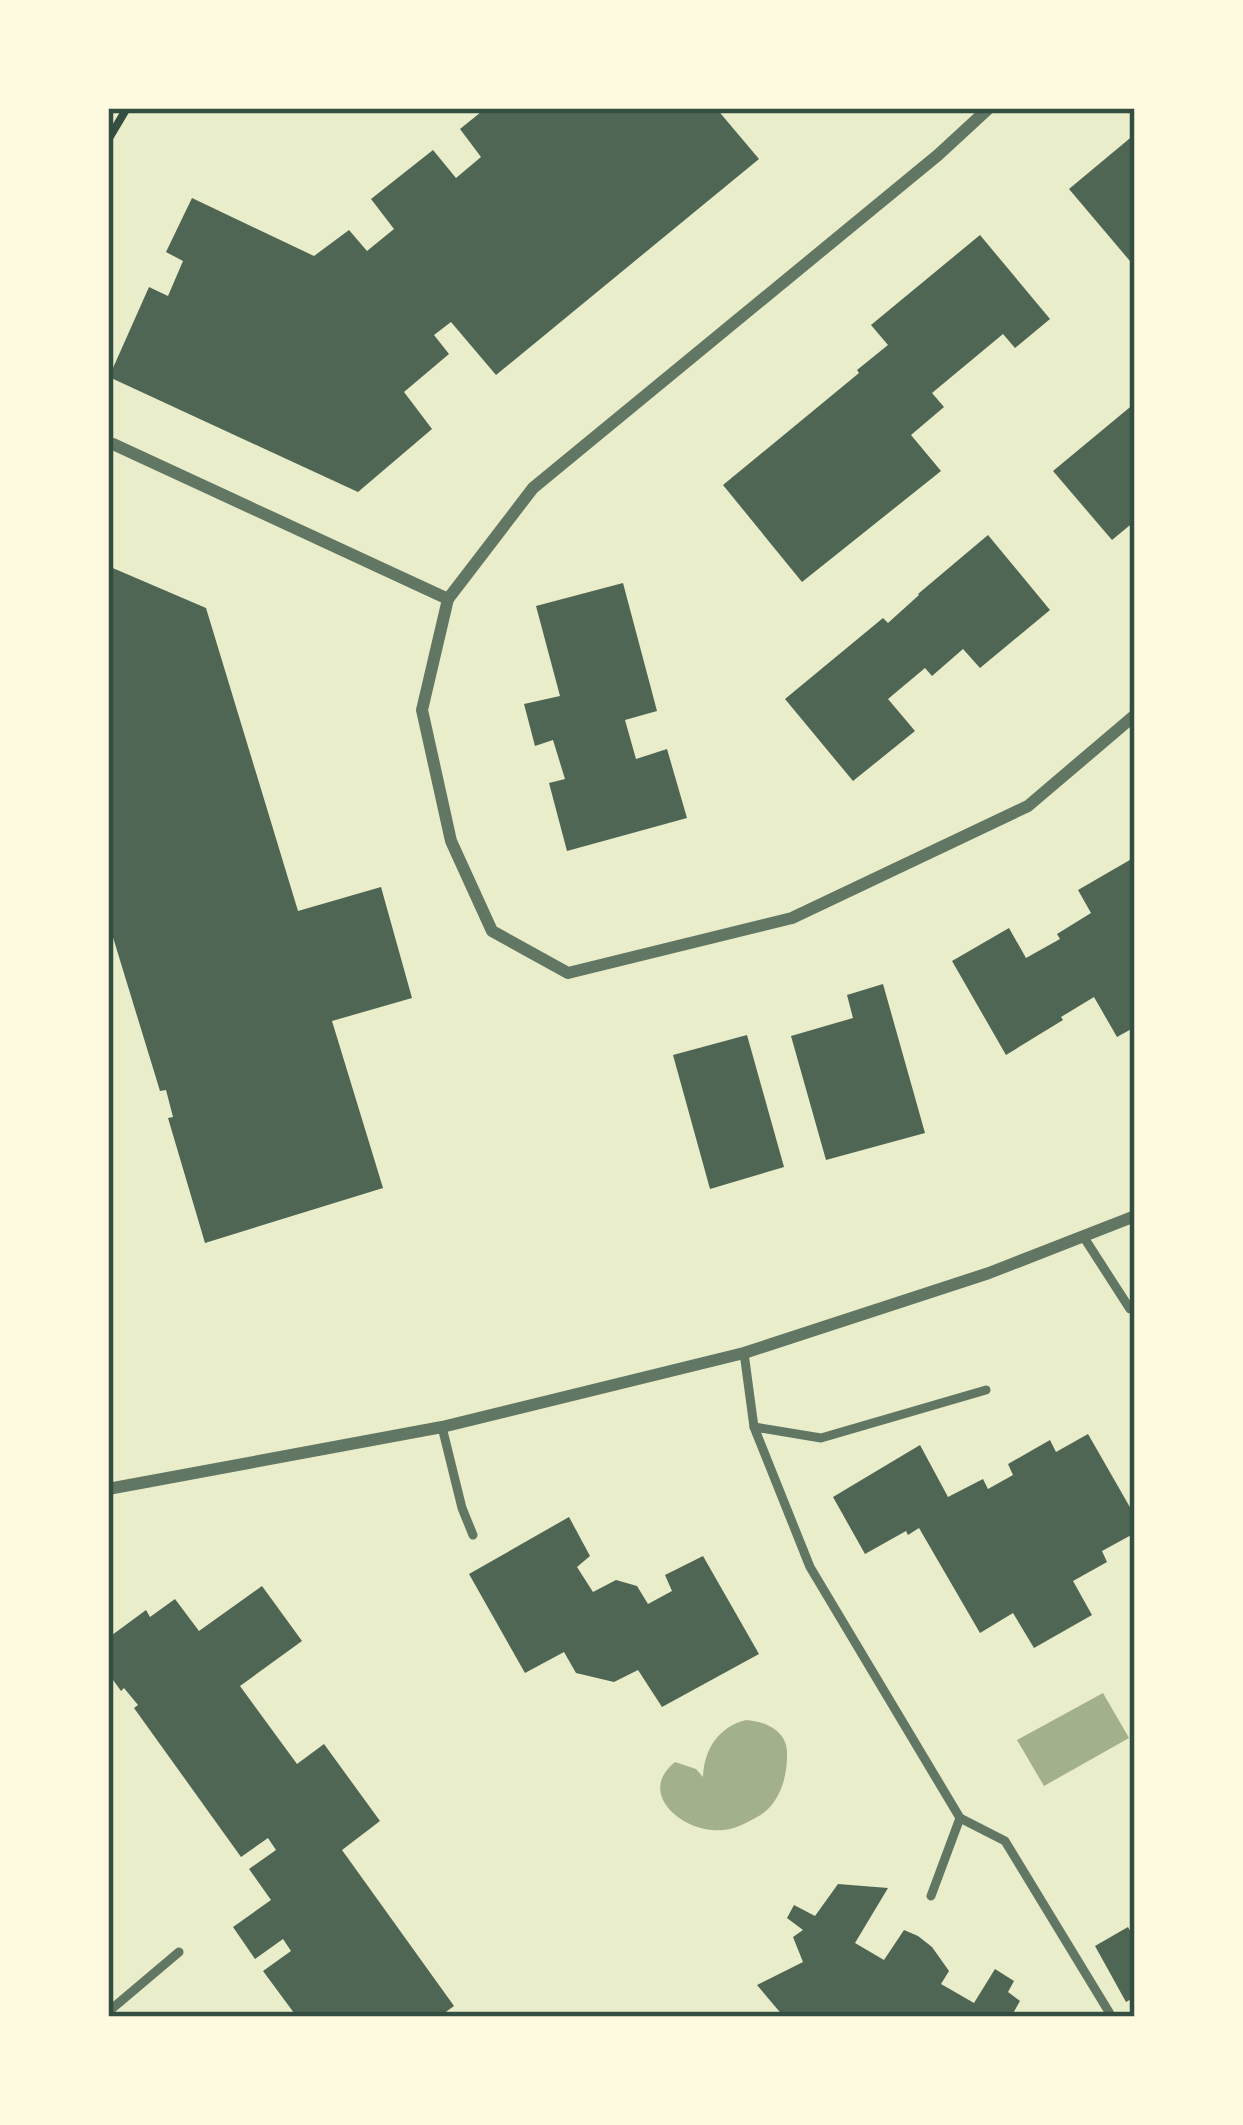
<svg xmlns="http://www.w3.org/2000/svg" width="1243" height="2125" viewBox="0 0 1243 2125" font-family="'PT Sans Narrow',sans-serif">
	<style>
		.water { fill: #a3b18a }
		.building { fill: #4f6655 }
		.lines { fill: none; stroke-linecap: round; stroke-linejoin: round }
		.path { stroke: #344e41; stroke-width: 8 }
		.service { stroke: #617663; stroke-width: 9 }
		.minor { stroke: #617663; stroke-width: 12 }
		.neatline { fill: none; stroke: #344e41; stroke-width: 4.5 }
	</style>
	<rect width="100%" height="100%" fill="#e9edc9"/>
	<g class="water">
		<polygon points="1103,1693 1129,1738 1044,1786 1017,1740"/>
		<path d="M746,1720C764,1721 786,1730 787,1751C788,1776 780,1805 757,1817C743,1825 730,1832 712,1830C678,1827 638,1792 675,1762L696,1769L703,1777C704,1750 718,1727 746,1720Z"/>
	</g>
	<g class="building">
		<polygon points="486,108 716,108 759,159 496,375 451,322 434,335 449,354 404,392 432,429 358,492 109,377 149,287 168,296 183,261 166,252 192,198 314,256 349,230 367,251 394,229 371,199 433,150 456,178 481,157 460,129"/>
		<polygon points="1135,134 1135,267 1069,189"/>
		<polygon points="980,235 1050,319 1015,348 1003,334 932,393 944,407 911,435 941,471 802,582 723,485 859,373 857,370 888,345 871,325"/>
		<polygon points="1135,403 1135,521 1112,540 1053,471"/>
		<polygon points="988,535 1050,610 980,668 963,649 932,676 925,668 888,699 915,731 853,781 785,699 883,618 888,623 919,595 918,594"/>
		<polygon points="108,566 206,608 298,911 381,887 412,998 332,1021 383,1188 205,1243 168,1118 173,1117 166,1090 160,1091 108,921"/>
		<polygon points="623,583 657,711 625,720 636,759 667,749 687,818 567,851 549,783 565,779 553,740 535,746 524,704 560,696 536,606"/>
		<polygon points="1135,857 1135,1027 1117,1037 1094,997 1061,1017 1063,1020 1006,1055 952,961 1009,928 1026,958 1060,939 1057,934 1091,913 1078,890"/>
		<polygon points="883,984 925,1133 826,1160 791,1036 853,1018 847,995"/>
		<polygon points="747,1035 784,1167 710,1189 673,1055"/>
		<polygon points="1088,1434 1135,1516 1135,1533 1102,1551 1107,1562 1073,1581 1092,1615 1034,1648 1013,1613 980,1633 919,1528 908,1535 906,1531 865,1554 833,1497 920,1445 948,1497 983,1479 988,1489 1013,1475 1008,1464 1050,1440 1056,1452"/>
		<polygon points="569,1517 590,1556 577,1567 593,1592 616,1580 637,1586 648,1604 672,1591 665,1575 703,1556 759,1654 662,1707 638,1670 614,1682 576,1673 564,1652 525,1673 469,1574"/>
		<polygon points="262,1586 302,1641 240,1686 297,1764 324,1744 380,1821 342,1850 454,2006 443,2014 445,2017 297,2017 263,1971 291,1951 283,1939 255,1959 233,1927 271,1900 249,1869 276,1850 268,1838 241,1857 134,1708 138,1705 124,1688 121,1691 108,1673 108,1638 146,1610 150,1617 175,1599 199,1631"/>
		<polygon points="838,1884 888,1888 855,1943 884,1960 904,1930 918,1936 932,1947 949,1971 941,1984 974,2003 995,1969 1014,1981 1008,1992 1020,2001 1011,2017 784,2017 757,1985 803,1962 793,1937 803,1930 787,1918 794,1905 815,1916"/>
		<polygon points="1128,1927 1135,1940 1135,1997 1126,2002 1095,1946"/>
	</g>
	<g class="lines">
		<polyline class="path" points="108,140 127,108"/>
		<g class="service">
			<polyline points="1083,1236 1130,1309 1135,1308"/>
			<polyline points="744,1353 754,1427 810,1567 960,1818 931,1896"/>
			<polyline points="442,1427 462,1508 473,1535"/>
			<polyline points="754,1427 821,1438 986,1390"/>
			<polyline points="960,1818 1005,1841 1112,2017"/>
			<polyline points="108,2012 179,1952"/>
		</g>
		<g class="minor">
			<polyline points="989,108 938,155 533,488 448,599 422,710 451,841 492,931 568,973 792,918 1028,806 1135,715"/>
			<polyline points="113,444 448,599"/>
			<polyline points="108,1489 442,1427 744,1353 989,1273 1135,1216"/>
		</g>
	</g>
	<rect width="1243" height="2125" fill="none" stroke="#fefae0" stroke-width="222"/>
	<rect x="111" y="111" width="1021" height="1903" class="neatline"/>
</svg>
